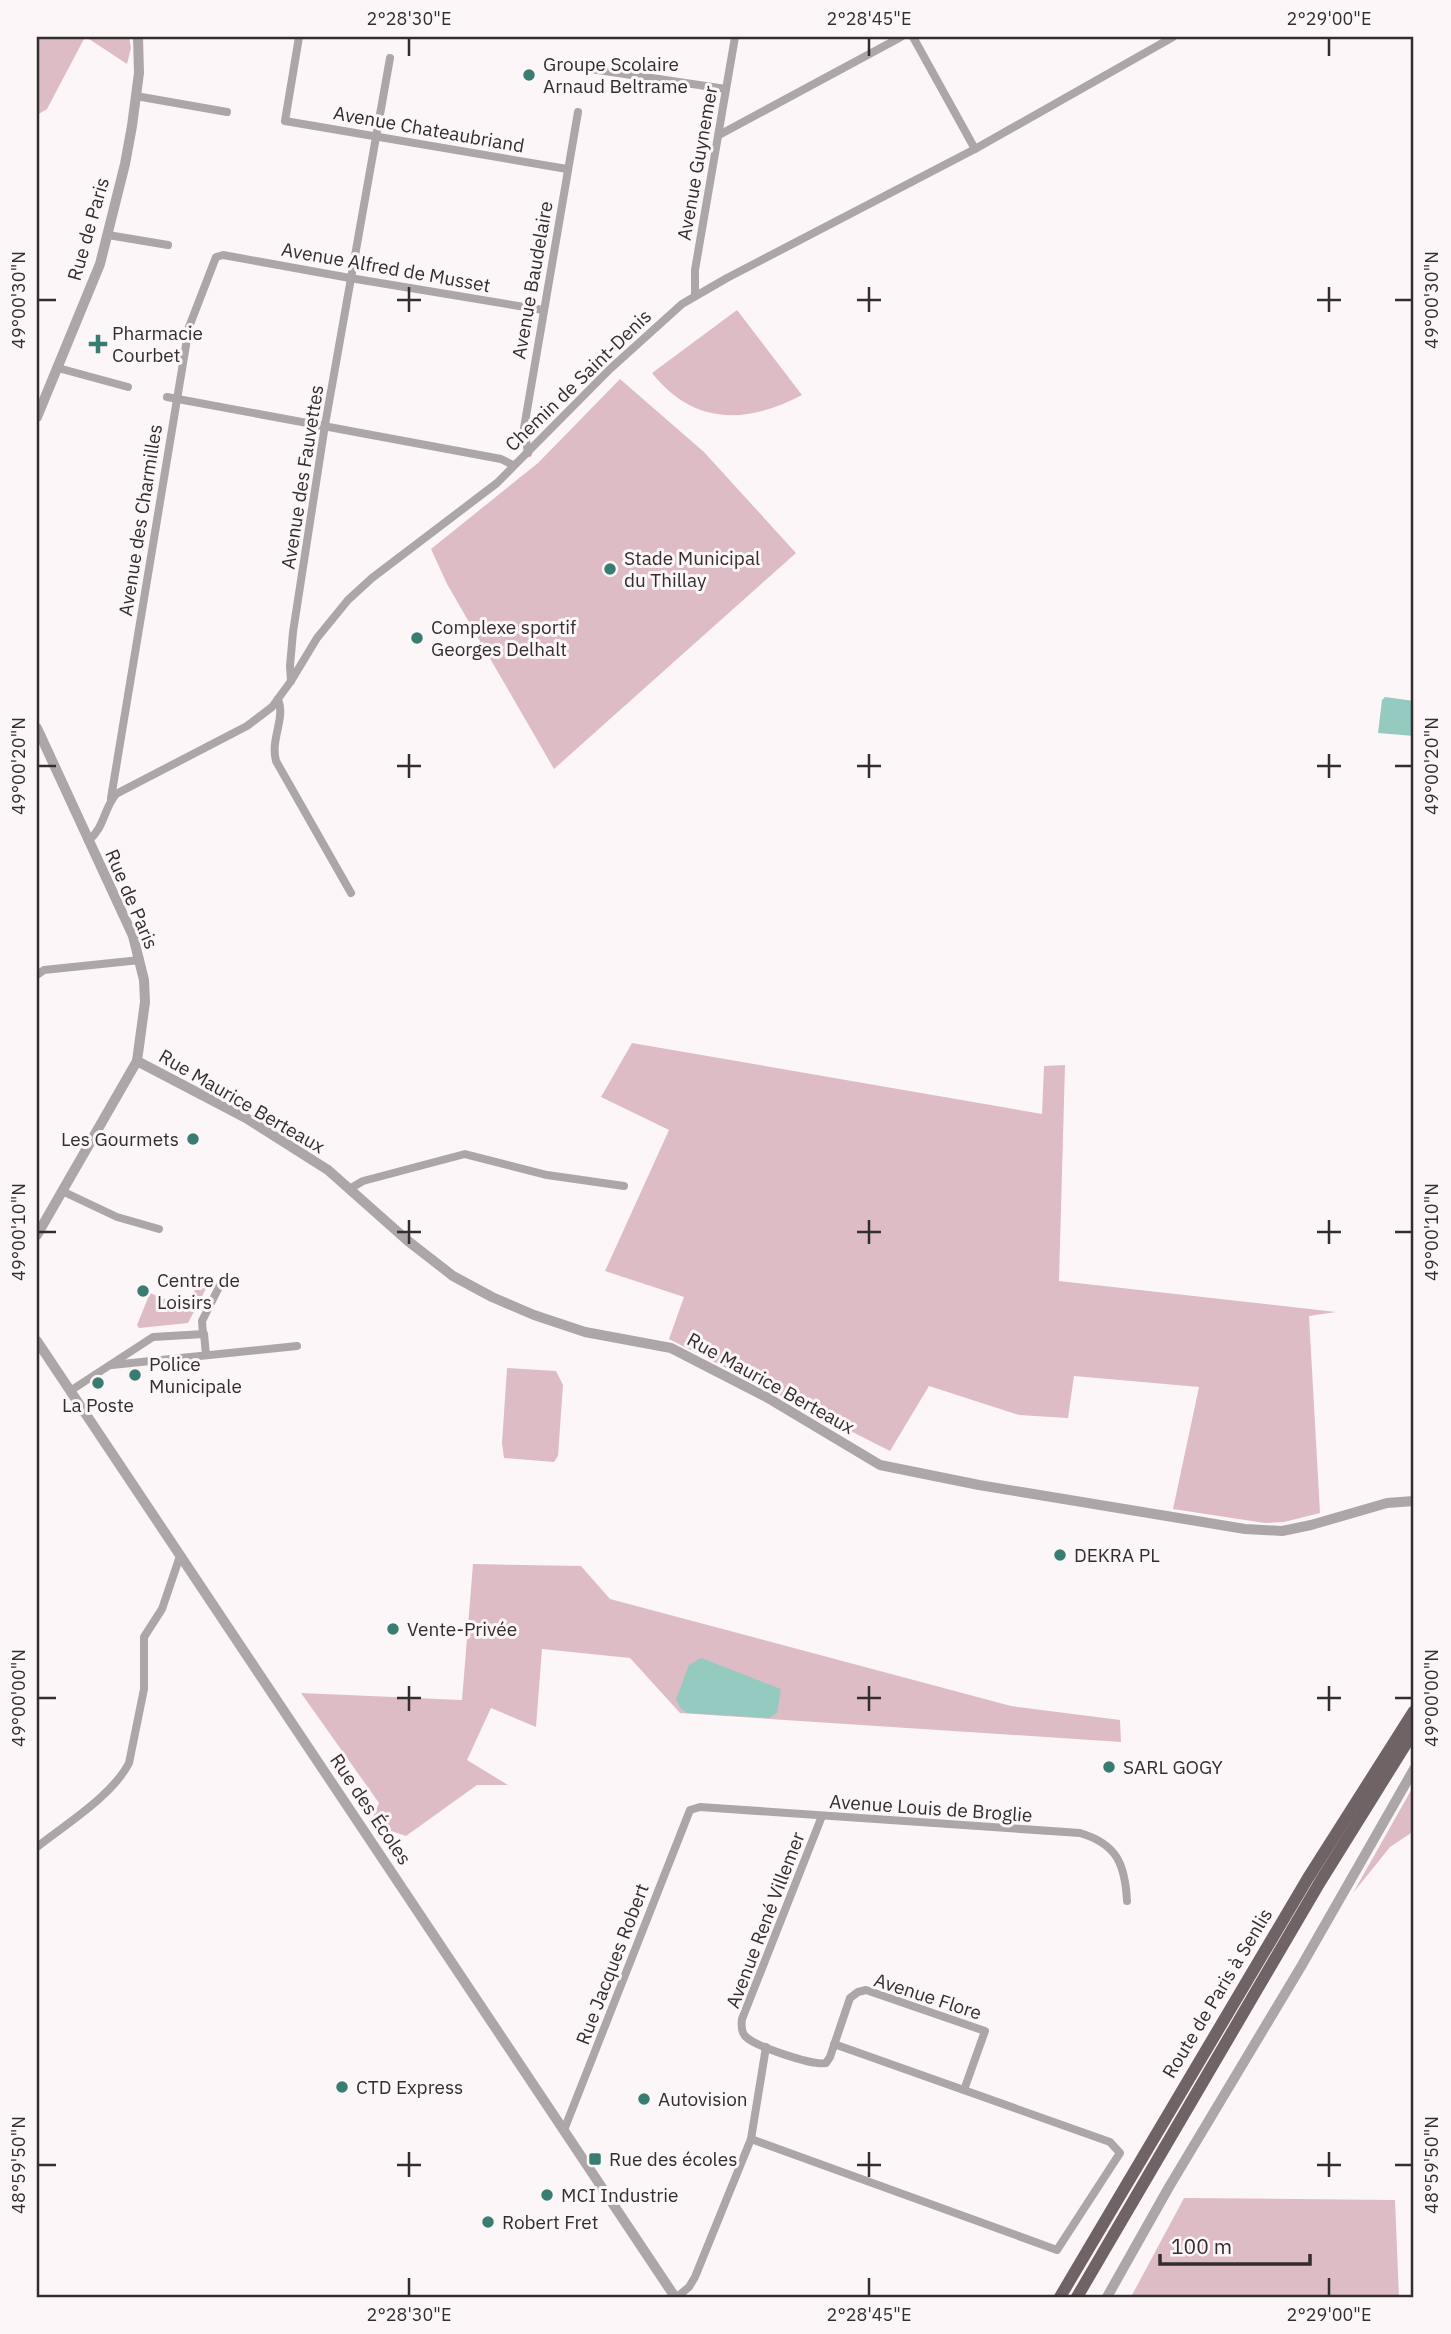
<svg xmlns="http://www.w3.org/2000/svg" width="1451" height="2334" viewBox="0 0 1451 2334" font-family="'IBM Plex Sans',sans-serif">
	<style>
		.green { fill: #debcc5 }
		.water { fill: #94cabf }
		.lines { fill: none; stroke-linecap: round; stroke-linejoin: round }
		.minor { stroke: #ada6a8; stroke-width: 8 }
		.tertiary { stroke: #ada6a8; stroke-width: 10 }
		.primary { stroke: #6f6366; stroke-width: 12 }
		.ticks { fill: none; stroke: #332d2e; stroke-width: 2.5 }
		.poi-dot { fill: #397d72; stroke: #fdf6f8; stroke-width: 2.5 }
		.labels { text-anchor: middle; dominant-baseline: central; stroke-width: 6; stroke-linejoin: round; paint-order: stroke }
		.poi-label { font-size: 19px; fill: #332d2e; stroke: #fdf6f8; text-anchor: start }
		.street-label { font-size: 19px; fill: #332d2e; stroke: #fdf6f8 }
		.neatline { fill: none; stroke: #332d2e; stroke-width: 2.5 }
		.ticks-label { font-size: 18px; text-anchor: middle; fill: #332d2e }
	</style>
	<rect width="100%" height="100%" fill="#fdf6f8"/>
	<g class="green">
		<polygon points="37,37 85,37 47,109 37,115"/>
		<polygon points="86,37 129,37 131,48 127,64"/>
		<path d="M737,310L802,395C747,424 694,426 652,373Z"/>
		<polygon points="620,379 704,452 796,553 554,769 447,584 431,549 538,463"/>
		<polygon points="632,1043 1042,1114 1044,1066 1065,1065 1059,1281 1336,1312 1309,1316 1320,1513 1284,1522 1265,1523 1173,1509 1199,1387 1074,1376 1068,1418 1019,1415 929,1386 890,1451 669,1339 684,1297 605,1271 669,1130 601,1097"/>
		<polygon points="201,1276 210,1281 188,1323 139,1328 137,1325 150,1293 187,1308"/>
		<polygon points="507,1368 556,1371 563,1385 558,1456 554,1462 504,1458 502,1443"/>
		<polygon points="473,1564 581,1566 610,1599 1011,1706 1120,1720 1121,1742 680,1713 630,1658 542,1649 536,1727 491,1708 467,1760 508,1785 477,1785 406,1836 370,1824 379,1803 301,1693 462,1700"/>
		<polygon points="1414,1785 1414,1831 1390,1847 1353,1893"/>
		<polygon points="1184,2198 1395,2200 1399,2297 1131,2297"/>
	</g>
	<g class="water">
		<polygon points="1385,697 1414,701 1414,736 1378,733 1382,700"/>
		<polygon points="701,1658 781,1689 777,1713 769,1718 687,1713 681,1709 676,1699 689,1665"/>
	</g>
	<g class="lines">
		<g class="minor">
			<polyline points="299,37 285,121 567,169"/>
			<polyline points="913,37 975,149"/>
			<polyline points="591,69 726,89"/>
			<polyline points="136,96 227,112"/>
			<polyline points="719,135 901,37"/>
			<polyline points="108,235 168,245"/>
			<polyline points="695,296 695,270 735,37"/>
			<polyline points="58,368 128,387"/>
			<polyline points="167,397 501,459 513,465"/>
			<polyline points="528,453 524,428 578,112"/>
			<polyline points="291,681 290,666 293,632 325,425 390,58"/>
			<path d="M278,699C286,718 270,739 276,761L351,893"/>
			<polyline points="111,798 189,327 216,257 223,255 350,278 543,310"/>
			<path d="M88,841C105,827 103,810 116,794L247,726L272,707L291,681L317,638L348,600L372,578L497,483L610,369L682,304L727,278L975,149L1173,37"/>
			<polyline points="37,975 44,970 140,960"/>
			<polyline points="351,1188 363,1181 465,1154 547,1175 624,1186"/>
			<polyline points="62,1191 117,1217 159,1229"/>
			<polyline points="203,1334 202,1321 222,1281"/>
			<polyline points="112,1365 297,1346"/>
			<polyline points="70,1391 153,1337 204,1334 206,1355"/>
			<path d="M822,1816L742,2019C741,2026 741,2031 745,2036C754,2046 813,2066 826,2063L830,2057L850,1998L858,1992L866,1990L985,2031L964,2090"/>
			<path d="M37,1847C66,1824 112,1796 129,1763L144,1689V1637L162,1609L180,1556"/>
			<path d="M564,2130L690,1810L700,1807L1080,1833C1117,1844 1125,1864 1127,1901"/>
			<polyline points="751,2139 1057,2250 1120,2153 1110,2142 834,2044"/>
			<polyline points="677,2297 689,2287 695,2277 751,2139 766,2047"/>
		</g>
		<g class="tertiary">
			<polyline points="37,417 100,264 125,164 132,126 139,73 138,37"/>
			<polyline points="37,728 133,936 144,980 145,1002 137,1061 37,1235"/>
			<polyline points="137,1061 246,1118 328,1170 408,1241 453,1276 492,1297 534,1315 585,1332 671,1348 768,1398 880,1465 979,1485 1245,1529 1282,1531 1311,1525 1387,1503 1414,1501"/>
			<polyline points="37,1341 675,2297"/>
			<polyline points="1107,2297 1169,2187 1302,1965 1414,1769"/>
		</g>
		<g class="primary">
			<polyline points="1060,2297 1308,1878 1414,1711"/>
			<polyline points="1077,2297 1320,1882 1414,1731"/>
		</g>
	</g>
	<path class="ticks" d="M409,38V56M869,38V56M1329,38V56M409,287V312M869,287V312M1329,287V312M38,300H56M397,300H421M857,300H881M1317,300H1341M1395,300H1412M409,754V778M869,754V778M1329,754V778M38,766H56M397,766H421M857,766H881M1317,766H1341M1395,766H1412M409,1220V1244M869,1220V1244M1329,1220V1244M38,1232H56M397,1232H421M857,1232H881M1317,1232H1341M1395,1232H1412M409,1686V1711M869,1686V1711M1329,1686V1711M38,1698H56M397,1698H421M857,1698H881M1317,1698H1341M1395,1698H1412M409,2152V2177M869,2152V2177M1329,2152V2177M38,2165H56M397,2165H421M857,2165H881M1317,2165H1341M1395,2165H1412M409,2278V2296M869,2278V2296M1329,2278V2296"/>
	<g class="poi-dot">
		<circle cx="529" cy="75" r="7"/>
		<path d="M94.5 333.5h7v7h7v7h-7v7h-7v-7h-7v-7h7z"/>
		<circle cx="610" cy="569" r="7"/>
		<circle cx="417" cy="638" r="7"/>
		<circle cx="193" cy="1139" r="7"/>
		<circle cx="143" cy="1291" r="7"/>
		<circle cx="135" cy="1375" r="7"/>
		<circle cx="98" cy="1383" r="7"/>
		<circle cx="1060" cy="1555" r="7"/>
		<circle cx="393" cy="1629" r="7"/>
		<circle cx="1109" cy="1767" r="7"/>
		<circle cx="342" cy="2087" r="7"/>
		<circle cx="644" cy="2099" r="7"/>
		<rect x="588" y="2152" width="14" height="14" rx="3.5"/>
		<circle cx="547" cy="2195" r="7"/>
		<circle cx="488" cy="2222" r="7"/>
	</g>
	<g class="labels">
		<g class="poi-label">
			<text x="543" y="64">Groupe Scolaire<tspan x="543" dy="22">Arnaud Beltrame</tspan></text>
			<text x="112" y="333">Pharmacie<tspan x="112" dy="22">Courbet</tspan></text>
			<text x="624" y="558">Stade Municipal<tspan x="624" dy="22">du Thillay</tspan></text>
			<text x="431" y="627">Complexe sportif<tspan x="431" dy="22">Georges Delhalt</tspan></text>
			<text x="179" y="1139" text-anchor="end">Les Gourmets</text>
			<text x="157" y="1280">Centre de<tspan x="157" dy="22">Loisirs</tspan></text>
			<text x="149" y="1364">Police<tspan x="149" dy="22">Municipale</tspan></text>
			<text x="98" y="1405" text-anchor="middle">La Poste</text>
			<text x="1074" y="1555">DEKRA PL</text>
			<text x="407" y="1629">Vente-Privée</text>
			<text x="1123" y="1767">SARL GOGY</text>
			<text x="356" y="2087">CTD Express</text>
			<text x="658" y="2099">Autovision</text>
			<text x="609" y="2159">Rue des écoles</text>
			<text x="561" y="2195">MCI Industrie</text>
			<text x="502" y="2222">Robert Fret</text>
		</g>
		<g class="street-label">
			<text transform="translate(429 129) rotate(10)">Avenue Chateaubriand</text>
			<text transform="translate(697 163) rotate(-80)">Avenue Guynemer</text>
			<text transform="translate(88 229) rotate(-74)">Rue de Paris</text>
			<text transform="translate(386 267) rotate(10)">Avenue Alfred de Musset</text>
			<text transform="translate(532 280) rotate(-80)">Avenue Baudelaire</text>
			<text transform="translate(578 380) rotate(-44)">Chemin de Saint-Denis</text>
			<text transform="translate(302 477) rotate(-81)">Avenue des Fauvettes</text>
			<text transform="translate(140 520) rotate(-81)">Avenue des Charmilles</text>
			<text transform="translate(132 899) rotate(67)">Rue de Paris</text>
			<text transform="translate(242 1101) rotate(30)">Rue Maurice Berteaux</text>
			<text transform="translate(771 1383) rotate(29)">Rue Maurice Berteaux</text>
			<text transform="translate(931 1808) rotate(4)">Avenue Louis de Broglie</text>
			<text transform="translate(371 1809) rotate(56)">Rue des Écoles</text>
			<text transform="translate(765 1920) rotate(-69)">Avenue René Villemer</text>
			<text transform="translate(612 1964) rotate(-69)">Rue Jacques Robert</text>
			<text transform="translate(1217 1993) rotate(-59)">Route de Paris à Senlis</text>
			<text transform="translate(928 1996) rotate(18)">Avenue Flore</text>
		</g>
	</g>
	<rect width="1451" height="2334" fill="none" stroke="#fdf6f8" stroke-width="77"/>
	<path d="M1160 2254v10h150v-10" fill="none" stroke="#332d2e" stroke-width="3.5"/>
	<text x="1171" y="2254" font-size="21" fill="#332d2e" stroke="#fdf6f8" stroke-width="5" paint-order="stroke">100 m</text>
	<rect x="38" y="38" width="1374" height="2258" class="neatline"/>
	<g class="ticks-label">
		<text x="409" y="25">2°28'30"E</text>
		<text x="869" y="25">2°28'45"E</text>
		<text x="1329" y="25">2°29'00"E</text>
		<text transform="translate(19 300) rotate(-90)" y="6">49°00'30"N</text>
		<text transform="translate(1432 300) rotate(-90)" y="6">49°00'30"N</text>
		<text transform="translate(19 766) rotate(-90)" y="6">49°00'20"N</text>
		<text transform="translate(1432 766) rotate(-90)" y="6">49°00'20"N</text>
		<text transform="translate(19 1232) rotate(-90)" y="6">49°00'10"N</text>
		<text transform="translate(1432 1232) rotate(-90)" y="6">49°00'10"N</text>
		<text transform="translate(19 1698) rotate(-90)" y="6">49°00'00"N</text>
		<text transform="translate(1432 1698) rotate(-90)" y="6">49°00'00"N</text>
		<text transform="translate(19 2165) rotate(-90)" y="6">48°59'50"N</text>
		<text transform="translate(1432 2165) rotate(-90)" y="6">48°59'50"N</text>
		<text x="409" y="2321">2°28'30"E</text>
		<text x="869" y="2321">2°28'45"E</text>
		<text x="1329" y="2321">2°29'00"E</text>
	</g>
</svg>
